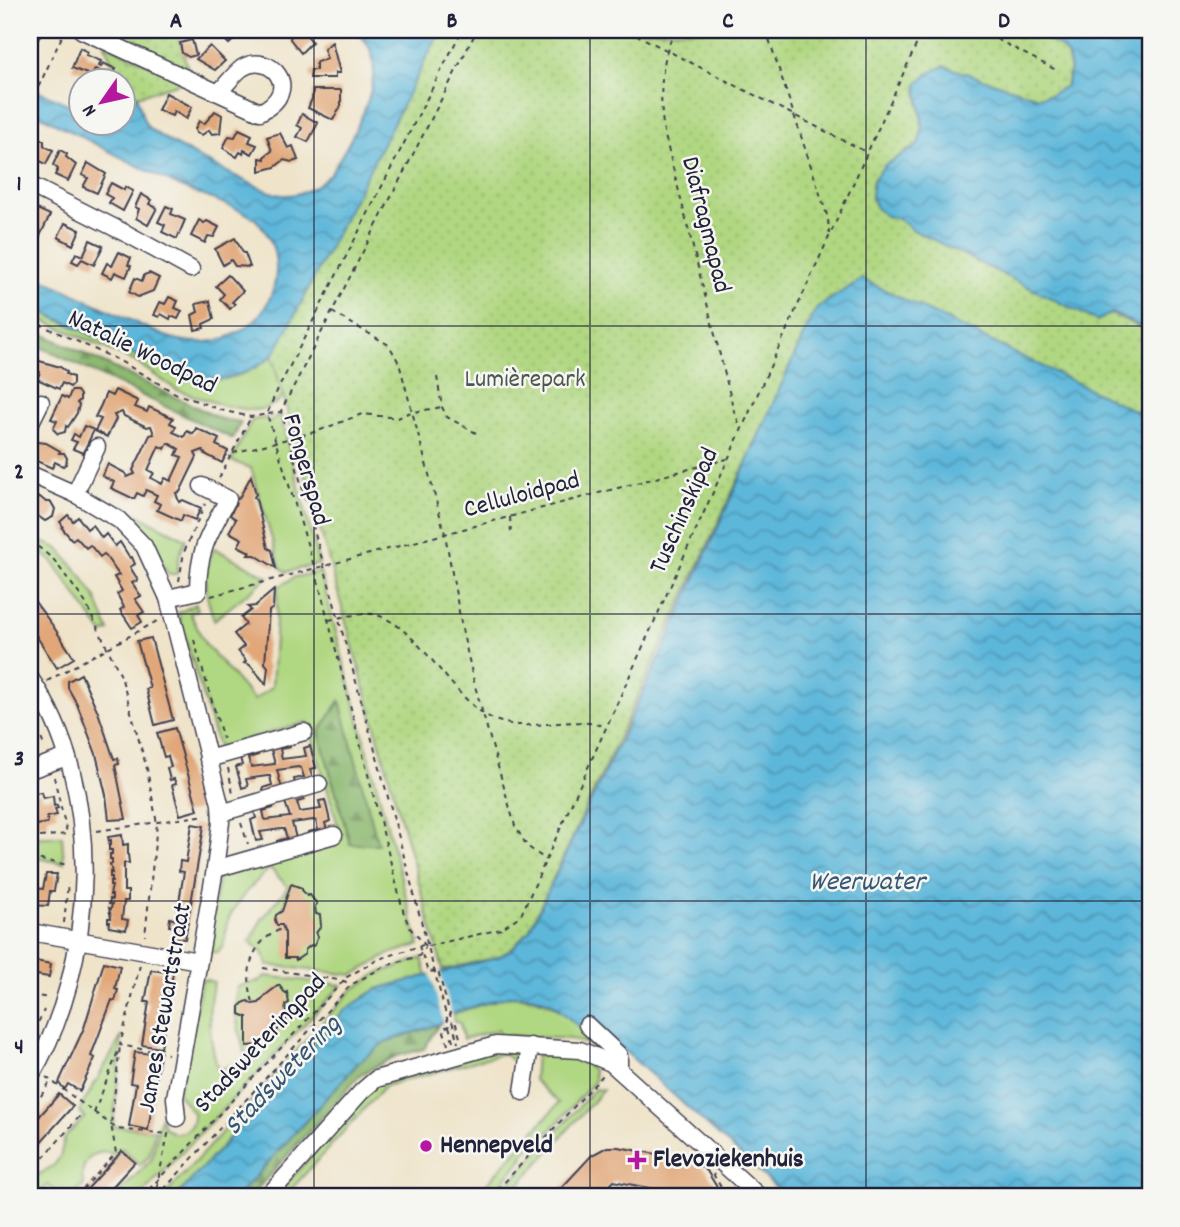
<svg xmlns="http://www.w3.org/2000/svg" width="1180" height="1227" viewBox="0 0 1180 1227" font-family="Dekko,sans-serif">
	<style>
		.green { fill: #b0d781; stroke: #697c5e; stroke-width: 2; fill-rule: evenodd }
		.forest { fill: url(#forest-firs); stroke: #576d55; stroke-width: 2 }
		.park { fill: url(#park-dots); stroke: #697c5e; stroke-width: 2 }
		.water { fill: url(#water-waves); stroke: #406c8a; stroke-width: 2 }
		.pier { fill: #efe4ca }
		.building { fill: #e1a779; fill-rule: evenodd }
		.lines { fill: none; stroke-linecap: round; stroke-linejoin: round }
		.minor-casing { stroke: #413f50; stroke-width: 19 }
		.path { stroke: #413f50; stroke-width: 2; stroke-dasharray: 5 5; stroke-linecap: butt }
		.minor { stroke: #fff; stroke-width: 16 }
		.grid { fill: none; stroke: #22223b; stroke-width: 2; stroke-opacity: 0.55 }
		.poi-dot { fill: #b5179e; stroke: #f6f6f2; stroke-width: 2.5 }
		.labels { text-anchor: middle; dominant-baseline: central; stroke-width: 5; stroke-linejoin: round; paint-order: stroke }
		.street-label { font-size: 26px; fill: #22223b; stroke: #f6f6f2 }
		.park-label { font-size: 26px; fill: #4d5850; stroke: #f6f6f2 }
		.poi-label { font-size: 26px; font-weight: bold; fill: #22223b; stroke: #f6f6f2; text-anchor: start }
		.water-label { font-size: 28px; font-style: italic; fill: #375673; stroke: #f6f6f2 }
		.neatline { fill: none; stroke: #22223b; stroke-width: 2.5 }
		.grid-label { font-size: 23px; text-anchor: middle; font-weight: bold; fill: #22223b }
	</style>
	<defs>
		<pattern id="forest-firs" width="22" height="20" patternUnits="userSpaceOnUse" patternTransform="scale(1.75)"><rect width="22" height="20" fill="#8cb86f"/><path d="M5 1l3.5 6h-7zM16 11l3.5 6h-7z" fill="#72955c"/></pattern>
		<pattern id="park-dots" width="8" height="8" patternUnits="userSpaceOnUse" patternTransform="scale(1.75)"><rect width="8" height="8" fill="#b0d781"/><path d="M2 2h.1M6 6h.1" fill="none" stroke="#97b870" stroke-width="1.8" stroke-linecap="round"/></pattern>
		<pattern id="water-waves" width="16" height="10" patternUnits="userSpaceOnUse" patternTransform="scale(1.75)"><rect width="16" height="10" fill="#5db7da"/><path d="M0 5q4-4 8 0t8 0" fill="none" stroke="#4c94b2"/></pattern>
	</defs>
	<rect width="100%" height="100%" fill="#f6f6f2"/>
	<filter id="ink" filterUnits="userSpaceOnUse"><feTurbulence type="fractalNoise" baseFrequency=".0143" numOctaves="2"/><feDisplacementMap in="SourceGraphic" scale="14" xChannelSelector="R" yChannelSelector="G"/><feConvolveMatrix kernelMatrix="1 2 1 2 8 2 1 2 1" color-interpolation-filters="sRGB"/></filter>
	<filter id="wash" filterUnits="userSpaceOnUse"><feTurbulence type="fractalNoise" baseFrequency=".00686" numOctaves="4" result="noise"/><feDisplacementMap in="SourceGraphic" scale="28" xChannelSelector="R" yChannelSelector="G"/><feGaussianBlur stdDeviation="1.57" result="paint"/><feColorMatrix in="noise" values="0 0 0 0 0 0 0 0 0 0 0 0 0 0 0 0 0 1.4 0 .05"/><feComposite in="paint" operator="in"/></filter>
	<g filter="url(#wash)">
		<rect width="100%" height="100%" fill="#efe4ca"/>
		<g class="green">
			<path d="M30,306L173,373C209,386 246,380 274,354L287,389L278,402L264,409L251,410L225,406L177,390L134,361L30,314Z"/>
			<polygon points="280,414 319,564 286,572 280,567 251,468 231,461 252,420 266,418 269,422"/>
			<polygon points="132,512 186,539 179,556 177,574 168,574 153,545 130,515"/>
			<polygon points="37,540 58,548 82,576 95,596 109,631 103,634 53,562 31,544"/>
			<path d="M214,548L268,577L214,620C205,594 201,573 214,548Z"/>
			<path d="M320,572L419,945L392,953L353,975L268,965L262,952L250,942L262,919L288,887L270,868C255,882 239,898 230,916C225,925 227,941 221,949C217,954 212,952 206,950L219,875L342,839L308,722L218,747L178,613L196,604L198,610L190,613L205,644L254,700L272,687L278,587L295,577ZM339,702H340L377,843L350,844L319,733Z"/>
			<polygon points="62,836 64,863 30,857 30,838"/>
			<polygon points="422,958 427,976 377,989 345,1010 176,1197 163,1197 352,990 377,974"/>
			<path d="M265,976L342,985L139,1197H115L152,1159L161,1115L164,1127L173,1133C187,1134 194,1126 193,1113L178,1094L202,979L214,982C206,1009 210,1042 218,1070L246,1060L235,1012L237,987L259,981Z"/>
			<path d="M509,996C557,997 569,1017 602,1048L570,1039L499,1035L498,1030L463,1039L460,1023L454,1021L452,1014Z"/>
			<path d="M122,1036L113,1126L155,1130L149,1156L140,1165L122,1148L116,1155C94,1145 77,1164 84,1185L72,1197H62L48,1185L38,1196L30,1188V1180L54,1165L60,1157L65,1137L85,1117L79,1111Z"/>
			<polygon points="494,1050 523,1054 522,1069 504,1053 385,1086 284,1197 275,1197 376,1083"/>
			<polygon points="536,1055 578,1056 593,1070 595,1081 539,1143 536,1141 522,1155 524,1157 490,1196 482,1189 559,1103 534,1080"/>
			<polygon points="595,1089 603,1090 508,1197 497,1197"/>
		</g>
		<g class="forest">
			<polygon points="30,328 221,419 241,422 233,439 30,342"/>
			<polygon points="340,701 378,844 350,844 319,732"/>
			<polygon points="439,1024 424,1049 396,1056 361,1074 250,1197 237,1197 357,1064 385,1041"/>
		</g>
		<g class="park">
			<polygon points="132,30 176,30 189,72 113,36"/>
			<path d="M440,30H1020C1052,43 1080,44 1066,86L1050,95L1037,97L944,66L917,91L923,127L918,145L883,166L886,216L898,218L913,230L1150,331V412H1137L818,307L529,931L512,949L498,957L443,970L272,356Z"/>
			<polygon points="105,44 186,81 137,96 123,90 122,80 118,80"/>
		</g>
		<g class="water">
			<path d="M356,30H441L278,348L269,359L246,372L225,379L196,380L178,375L30,306V273L162,335C192,346 221,346 248,326C282,300 286,248 255,219C242,208 195,194 177,185C127,162 79,135 30,110V87L70,105H80V122H122L123,90L137,96C140,105 142,120 148,127C160,139 267,195 283,195C302,196 317,187 330,174C349,144 387,82 369,47C366,41 360,35 356,30Z"/>
			<path d="M1020,30H1150V331L1112,313L1097,321L913,230L898,218L886,216L876,208L871,195L873,180L884,166L918,145L923,127L917,84L929,73L944,66L1037,97L1050,95L1066,86C1080,44 1052,43 1020,30Z"/>
			<polygon points="862,279 1137,412 1150,412 1150,1197 787,1197 588,1018 579,1027 550,1002 530,996 509,996 456,1012 439,1024 385,1042 357,1064 237,1197 176,1197 345,1010 377,989 498,957 512,949 529,931 662,652 812,316 818,307"/>
		</g>
		<polygon class="pier" points="440,970 453,1019 444,1025 430,973"/>
		<g id="blocks">
			<g class="building">
				<polygon points="30,30 41,33 35,46 30,44"/>
				<polygon points="216,30 235,30 240,34 229,44 221,36 218,39 214,34 217,31"/>
				<polygon points="292,30 310,30 307,35 312,42 301,53 290,39"/>
				<polygon points="192,40 196,55 189,57 182,53 180,43"/>
				<polygon points="332,42 340,73 335,73 335,78 310,78 311,70 316,70 316,62 327,59 324,49"/>
				<polygon points="210,46 225,61 215,70 196,59"/>
				<polygon points="80,48 88,52 86,55 101,61 99,66 101,67 103,63 116,69 111,79 99,73 100,71 97,70 95,69 92,76 72,68"/>
				<polygon points="313,90 341,90 341,106 333,120 308,108 312,99"/>
				<polygon points="166,93 192,107 186,119 174,111 172,116 158,110"/>
				<polygon points="215,111 222,115 220,133 212,134 209,130 202,135 196,133 195,129 199,121 204,124"/>
				<polygon points="302,114 318,123 308,142 297,137 302,128 297,125"/>
				<polygon points="239,129 252,135 249,142 257,145 252,154 244,150 243,154 240,152 237,157 223,148 229,136 235,137"/>
				<polygon points="280,133 288,148 293,146 298,160 292,162 284,160 275,167 260,171 260,158 265,159 265,156 272,151 267,137"/>
				<polygon points="39,138 44,141 44,146 53,150 46,164 30,156 34,142"/>
				<polygon points="60,150 67,154 66,157 76,165 68,181 55,175 58,169 53,165"/>
				<polygon points="88,163 106,174 97,193 83,187 88,178 82,175"/>
				<polygon points="111,183 124,190 125,187 133,191 123,211 109,203 112,198 105,194"/>
				<polygon points="141,194 151,200 149,204 157,208 148,225 136,218 139,209 135,207"/>
				<polygon points="166,206 173,209 171,214 185,220 177,239 162,232 165,225 158,222"/>
				<polygon points="37,209 50,215 39,238 30,234 30,212 35,214"/>
				<polygon points="199,220 204,223 207,221 219,227 214,237 208,236 205,243 191,236"/>
				<polygon points="65,223 80,230 73,245 58,237"/>
				<polygon points="235,238 243,253 245,253 250,267 235,266 231,260 223,265 215,249"/>
				<polygon points="90,240 103,246 94,265 82,259 78,264 72,261 76,253 83,256"/>
				<polygon points="119,252 131,258 128,265 131,266 126,277 115,272 112,278 102,273 107,263 112,266"/>
				<polygon points="149,273 159,278 153,291 138,297 129,292 135,278 142,281 144,275"/>
				<polygon points="228,275 243,291 232,302 235,304 230,309 220,299 224,294 216,286"/>
				<polygon points="169,297 178,301 175,308 182,311 178,319 171,316 170,319 161,314 159,317 154,315 160,302 165,304"/>
				<polygon points="210,301 214,319 203,324 204,328 195,330 192,315 198,312 196,304"/>
				<polygon points="36,360 60,367 67,372 66,374 73,377 73,384 70,387 62,383 59,389 37,379 40,372 32,369 31,367"/>
				<path d="M115,390L138,401L135,407L147,412L149,407L173,418L170,423L176,426L173,432L184,437L187,431L193,434L196,428L219,439L216,445L228,451L222,463L205,454L203,450L195,453L197,457L180,492L176,493L179,502L183,500L201,508L195,520L183,515L181,521L157,510L160,504L154,501L157,495L146,490L143,496L137,493L134,499L111,488L114,482L102,476L108,464L125,473L127,477L135,474L133,470L142,452L150,435L154,434L151,426L147,427L124,416L122,412L114,415L116,419L107,437L95,431L101,419L95,417L101,405L106,393L112,396ZM168,443L179,449L176,455L182,457L171,481L165,478L162,484L151,478L154,473L148,470L159,446L165,449Z"/>
				<polygon points="71,391 77,391 80,395 80,400 77,403 79,405 77,413 68,427 66,426 65,432 58,434 53,429 57,421 51,419 62,396 68,399"/>
				<polygon points="84,426 94,430 83,453 73,449 77,442 71,440 74,434 79,437"/>
				<polygon points="34,440 37,442 46,443 60,451 59,453 64,453 67,458 66,464 63,466 55,462 52,468 30,458 33,452 30,450 30,441 34,442"/>
				<polygon points="251,476 256,494 254,497 256,499 268,548 272,550 276,568 255,555 248,555 250,552 238,546 242,539 229,532 236,519 230,515 236,503 233,501 239,498"/>
				<polygon points="30,492 37,498 40,497 46,502 51,502 55,509 53,517 45,521 35,514 30,514"/>
				<polygon points="68,515 73,521 78,517 87,529 92,525 102,538 106,534 115,546 120,542 130,558 132,557 135,564 130,567 138,580 132,583 141,596 135,599 144,612 138,615 142,622 132,628 120,610 124,607 117,594 122,591 114,577 119,575 104,554 100,557 90,545 86,548 76,537 72,540 62,528 63,526 60,522"/>
				<polygon points="274,590 273,608 269,611 265,663 268,667 266,684 250,665 244,663 246,661 238,651 244,646 234,634 246,624 241,618 251,610 248,607 255,606"/>
				<polygon points="30,595 53,626 74,658 57,668 30,626"/>
				<polygon points="151,638 173,720 155,725 146,689 150,688 137,641"/>
				<polygon points="81,674 98,712 114,759 118,758 119,764 115,765 126,819 109,820 106,795 96,754 77,704 68,688 68,681"/>
				<polygon points="175,728 198,810 180,815 172,785 176,784 174,779 170,780 167,768 171,767 168,756 164,757 157,733"/>
				<polygon points="288,741 290,747 280,749 282,759 306,756 304,748 310,746 316,768 310,769 313,780 295,785 294,779 304,777 301,768 298,767 277,770 282,789 264,794 263,788 272,785 270,776 267,776 246,779 248,786 242,788 236,767 242,765 239,754 257,749 258,755 248,758 251,767 275,764 270,746"/>
				<polygon points="41,792 43,798 53,796 54,806 57,805 58,808 55,809 57,815 47,817 48,823 36,825 35,819 30,820 30,794"/>
				<polygon points="303,794 304,800 297,802 300,812 321,809 319,801 325,800 330,821 325,823 328,833 310,838 308,832 318,830 316,821 313,820 292,823 297,842 279,847 277,841 287,838 284,829 281,829 260,832 263,840 256,841 251,820 256,818 253,808 271,803 273,808 263,811 265,820 290,817 284,799"/>
				<polygon points="192,824 204,826 185,939 173,938 175,927 169,926 170,918 176,920 184,872 179,871 180,861 186,862"/>
				<polygon points="122,835 123,845 128,844 128,854 129,863 124,863 124,891 128,891 128,901 124,901 122,919 128,920 126,930 109,927 110,922 108,922 108,918 111,918 109,908 111,909 112,904 109,904 110,899 112,900 112,895 110,895 112,886 110,886 110,881 112,882 112,877 110,877 110,872 112,873 110,864 112,864 112,859 110,859 110,854 112,854 112,850 109,850 109,845 111,845 111,840 109,841 108,837"/>
				<polygon points="30,869 37,873 36,877 34,876 37,880 35,882 35,888 43,889 46,874 57,874 54,891 50,891 48,906 30,905"/>
				<polygon points="291,884 302,888 302,890 307,896 310,895 317,904 315,906 316,914 320,915 321,926 316,933 318,936 314,946 311,945 305,950 305,954 296,960 295,958 285,958 285,933 282,925 277,925 275,920 276,915 282,911"/>
				<polygon points="30,960 51,964 49,977 30,974"/>
				<polygon points="104,962 120,966 115,989 118,990 115,1001 112,1000 91,1056 95,1058 80,1091 68,1084 65,1089 59,1084 60,1080 84,1028"/>
				<polygon points="151,970 173,973 161,1048 142,1045 149,1002 145,1002"/>
				<polygon points="279,985 285,993 287,992 289,1003 285,1005 286,1013 289,1014 284,1024 280,1024 277,1032 278,1034 269,1040 266,1038 259,1043 260,1045 247,1046 247,1017 240,1014 240,1006 243,1003 248,1001 252,1004 259,1003 267,994"/>
				<polygon points="135,1052 160,1055 148,1130 129,1126 136,1084 130,1083"/>
				<polygon points="59,1094 73,1106 30,1154 30,1127"/>
				<polygon points="607,1147 618,1147 694,1161 707,1171 723,1197 680,1197 678,1194 614,1181 598,1197 553,1197 592,1155"/>
				<polygon points="122,1151 135,1162 103,1197 80,1197"/>
			</g>
		</g>
	</g>
	<g filter="url(#ink)">
		<use href="#blocks" fill-opacity="0" stroke="#413f50" stroke-width="2"/>
		<g class="lines">
			<defs>
				<g id="minor">
					<path d="M81,30L260,112C305,90 269,50 242,68C234,74 226,85 219,92"/>
					<polyline points="30,185 129,235 191,269"/>
					<polyline points="30,424 41,402"/>
					<polyline points="30,474 75,494 119,520 144,546 168,598 220,804 221,822 215,869 175,1098 177,1118"/>
					<polyline points="75,494 97,447"/>
					<path d="M168,598L198,591C198,550 209,534 228,499L202,486"/>
					<path d="M30,678C106,786 97,967 30,1077"/>
					<polyline points="208,759 304,732"/>
					<polyline points="30,770 67,757"/>
					<polyline points="221,813 319,784"/>
					<polyline points="215,869 334,835"/>
					<polyline points="30,932 199,961"/>
					<polyline points="587,1025 619,1055 619,1070"/>
					<polyline points="523,1092 530,1046"/>
					<polyline points="267,1197 362,1091 376,1079 496,1045 580,1050 611,1063 760,1197"/>
				</g>
			</defs>
			<use href="#minor" class="minor-casing"/>
			<g class="path">
				<polyline points="627,30 866,152"/>
				<path d="M675,30C660,61 659,98 664,132L734,411L740,426"/>
				<polyline points="766,30 828,218 829,234"/>
				<polyline points="979,30 1056,70"/>
				<polyline points="30,105 65,30"/>
				<polyline points="332,312 389,345 399,363 445,534 463,634 475,686 515,826 527,846 546,860"/>
				<polyline points="30,320 118,360 175,393 221,410 251,417 280,412"/>
				<polyline points="437,377 442,407 447,417 476,433"/>
				<polyline points="233,453 318,431 362,414 398,418 408,413 442,407"/>
				<polyline points="219,478 251,417"/>
				<polyline points="510,517 511,533"/>
				<polyline points="30,540 54,560 85,602 121,676 147,769 157,824 145,936"/>
				<polyline points="179,581 184,552 205,504"/>
				<polyline points="211,596 727,459"/>
				<path d="M329,620C342,617 359,613 372,614C406,619 439,672 463,696C473,706 484,716 498,721C532,733 571,714 605,727"/>
				<polyline points="194,640 223,739"/>
				<polyline points="47,681 159,620"/>
				<polyline points="30,711 45,748"/>
				<polyline points="228,768 233,794"/>
				<polyline points="54,777 67,833"/>
				<polyline points="241,823 248,844"/>
				<polyline points="97,831 206,815"/>
				<polyline points="30,838 67,834"/>
				<polyline points="30,858 69,865"/>
				<polyline points="64,923 68,883"/>
				<polyline points="419,946 428,972 438,971 458,1043"/>
				<polyline points="426,946 410,928 404,914 315,569 267,414 274,397 462,30"/>
				<polyline points="428,946 501,929 521,915 923,30"/>
				<polyline points="140,965 120,1045 168,1054"/>
				<polyline points="263,968 344,981 350,984"/>
				<polyline points="30,995 49,998"/>
				<path d="M253,1002C244,971 250,943 281,929"/>
				<polyline points="30,1024 36,1027"/>
				<polyline points="30,1040 44,1010"/>
				<polyline points="453,1041 394,819 281,411 477,30"/>
				<polyline points="448,1045 443,1028 456,1024 461,1041"/>
				<polyline points="46,1077 117,1129 168,1134"/>
				<polyline points="30,1113 50,1082"/>
				<polyline points="94,1113 119,1049"/>
				<polyline points="30,1173 80,1116"/>
				<polyline points="713,1174 727,1197"/>
				<polyline points="30,1190 37,1197"/>
				<polyline points="76,1197 116,1153 111,1124 120,1046"/>
				<polyline points="142,1197 347,977 379,959 423,945"/>
				<polyline points="157,1197 351,985 385,966 419,956 426,947"/>
				<polyline points="158,1197 158,1180 169,1130"/>
				<polyline points="491,1197 604,1074"/>
			</g>
			<use href="#minor" class="minor"/>
		</g>
	</g>
	<path class="grid" d="M314,30V1197M590,30V1197M866,30V1197M30,326H1150M30,614H1150M30,901H1150"/>
	<g class="poi-dot">
		<circle cx="426" cy="1146" r="7"/>
		<path d="M633.5 1149.5h7v7h7v7h-7v7h-7v-7h-7v-7h7z"/>
	</g>
	<g class="labels">
		<g class="street-label">
			<text transform="translate(705 225) rotate(76)">Diafragmapad</text>
			<text transform="translate(142 353) rotate(26)">Natalie Woodpad</text>
			<text transform="translate(305 470) rotate(74)">Fongerspad</text>
			<text transform="translate(522 496) rotate(-15)">Celluloidpad</text>
			<text transform="translate(685 511) rotate(-66)">Tuschinskipad</text>
			<text transform="translate(166 1008) rotate(-80)">James Stewartstraat</text>
			<text transform="translate(261 1044) rotate(-47)">Stadsweteringpad</text>
		</g>
		<g class="park-label">
			<text x="525" y="380">Lumièrepark</text>
		</g>
		<g class="poi-label">
			<text x="440" y="1146">Hennepveld</text>
			<text x="653" y="1160">Flevoziekenhuis</text>
		</g>
		<g class="water-label">
			<text x="867" y="884">Weerwater</text>
			<text transform="translate(284 1077) rotate(-46)">Stadswetering</text>
		</g>
	</g>
	<rect width="1180" height="1227" fill="none" stroke="#f6f6f2" stroke-width="77"/>
	<g transform="translate(102 102) rotate(236)"><circle r="33" fill="#f6f6f2" stroke="#a1a1a9" stroke-width="2"/>
	<path d="M0-5L12 26L0 18L-12 26Z" fill="#b5179e"/>
	<text y="-10" font-size="19" font-weight="bold" text-anchor="middle" fill="#22223b">N</text>
	</g>
	<rect x="38" y="38" width="1104" height="1150" class="neatline"/>
	<g class="grid-label">
		<text x="176" y="27">A</text>
		<text x="452" y="27">B</text>
		<text x="728" y="27">C</text>
		<text x="1004" y="27">D</text>
		<text x="19" y="190">1</text>
		<text x="19" y="478">2</text>
		<text x="19" y="765">3</text>
		<text x="19" y="1053">4</text>
	</g>
</svg>
